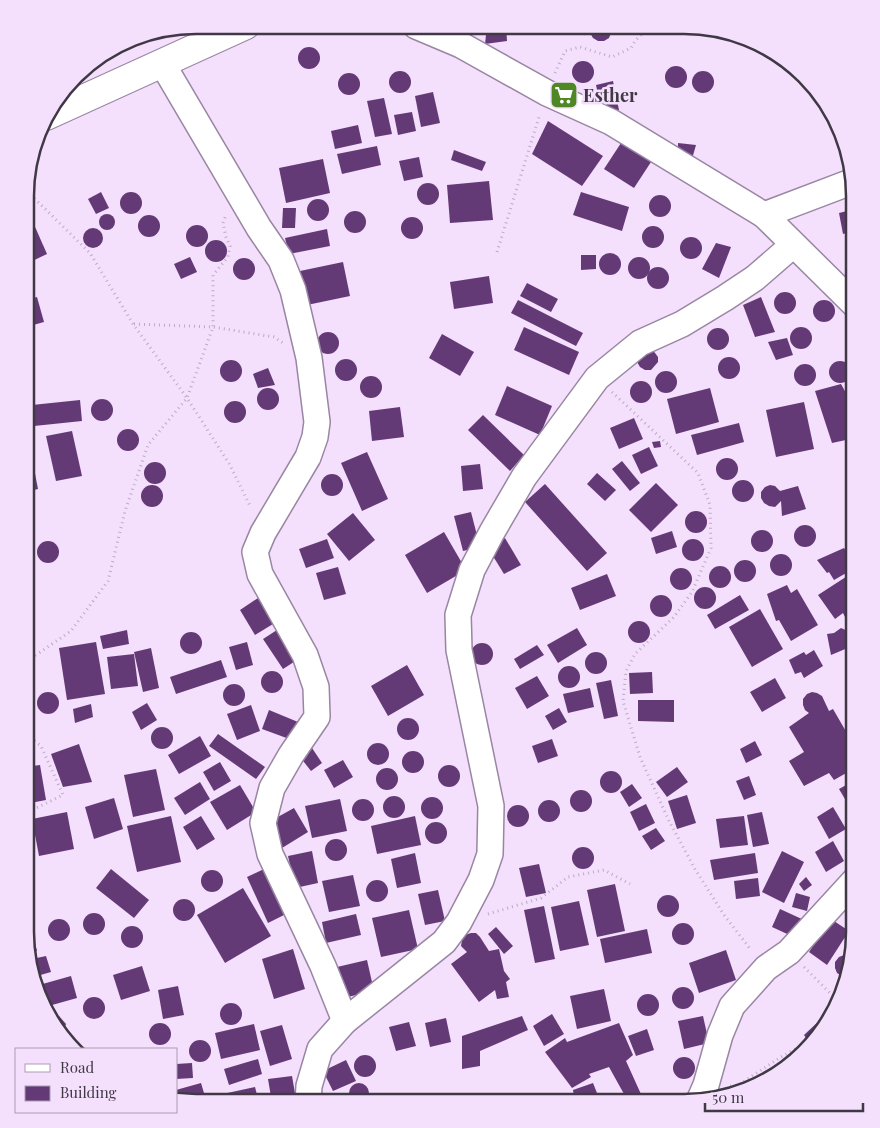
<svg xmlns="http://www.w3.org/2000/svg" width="880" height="1128" viewBox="0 0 880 1128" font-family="'Playfair Display',serif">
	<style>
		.building { fill: #643a76 }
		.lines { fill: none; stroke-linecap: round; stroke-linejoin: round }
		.street-casing { stroke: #9986a2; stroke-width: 28 }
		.secondary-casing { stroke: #9986a2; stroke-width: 30 }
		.path { stroke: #bcabc3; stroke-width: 3; stroke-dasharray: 1 4; stroke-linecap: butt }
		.street { stroke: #fff; stroke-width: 25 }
		.secondary { stroke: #fff; stroke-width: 28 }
		.labels { text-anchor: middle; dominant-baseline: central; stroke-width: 5; stroke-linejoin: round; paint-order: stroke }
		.poi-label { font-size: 18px; font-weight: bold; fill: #403844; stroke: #f4dffd; text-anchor: start }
		.rim { fill: none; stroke: #403844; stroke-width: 2.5 }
	</style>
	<rect width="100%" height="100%" fill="#f4dffd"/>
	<g class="building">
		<polygon points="487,26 506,26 507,41 485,44"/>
		<polygon points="591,26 610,26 611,33 609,38 604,41 598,41 593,38 590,33"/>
		<circle cx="309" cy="58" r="11"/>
		<circle cx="583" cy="72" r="11"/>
		<circle cx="676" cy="77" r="11"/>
		<circle cx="400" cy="82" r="11"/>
		<circle cx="703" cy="82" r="11"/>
		<circle cx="349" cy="84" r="11"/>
		<polygon points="613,81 619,110 602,113 596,85"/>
		<polygon points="433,92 440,123 421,127 415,96"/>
		<polygon points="384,98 392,134 375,137 367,101"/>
		<polygon points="412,112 416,131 398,135 394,115"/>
		<polygon points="548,121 603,156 582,186 532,154"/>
		<polygon points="358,125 362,143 335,149 331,131"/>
		<polygon points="621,143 651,162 634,188 604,169"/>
		<polygon points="678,143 696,145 692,159 678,153"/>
		<polygon points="377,146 381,165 342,174 337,154"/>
		<polygon points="454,150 486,162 482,171 451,160"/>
		<polygon points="419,157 423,177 404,181 399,161"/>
		<polygon points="323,159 330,193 286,203 279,168"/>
		<polygon points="489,181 493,220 450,223 447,185"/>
		<circle cx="428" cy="194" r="11"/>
		<polygon points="101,192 109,208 96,214 88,199"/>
		<polygon points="581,192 629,207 622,231 573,215"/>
		<circle cx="131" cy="203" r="11"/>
		<circle cx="660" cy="206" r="11"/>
		<circle cx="318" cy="210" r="11"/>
		<polygon points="283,208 296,208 295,228 282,228"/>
		<polygon points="855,209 855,244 850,232 843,234 839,213"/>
		<circle cx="355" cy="222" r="11"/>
		<circle cx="107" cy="222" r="8"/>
		<circle cx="149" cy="226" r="11"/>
		<circle cx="412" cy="228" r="11"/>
		<polygon points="32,220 47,254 26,264 26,222"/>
		<circle cx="197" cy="236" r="11"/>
		<circle cx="653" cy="237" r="11"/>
		<circle cx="93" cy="238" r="10"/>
		<polygon points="327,229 330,246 289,254 285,238"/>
		<circle cx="691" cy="248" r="11"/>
		<circle cx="216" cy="251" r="11"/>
		<polygon points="716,243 731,247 719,278 702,269"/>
		<circle cx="610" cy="264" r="11"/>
		<polygon points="581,255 596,255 596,269 581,270"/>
		<polygon points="190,257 197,272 181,279 174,264"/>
		<circle cx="639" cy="268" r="11"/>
		<circle cx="244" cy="269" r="11"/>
		<polygon points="343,262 350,296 307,305 300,271"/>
		<circle cx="658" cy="278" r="11"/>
		<polygon points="489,276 493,303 454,309 450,282"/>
		<polygon points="527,283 558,299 551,312 520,296"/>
		<circle cx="785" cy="303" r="11"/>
		<polygon points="37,297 44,322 26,327 26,300"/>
		<polygon points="761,297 775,332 755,337 743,305"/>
		<polygon points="518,300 583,333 576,346 511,313"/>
		<circle cx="824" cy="311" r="11"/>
		<polygon points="524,327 579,352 569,375 514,350"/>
		<circle cx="801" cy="338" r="11"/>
		<circle cx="718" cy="339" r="11"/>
		<circle cx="328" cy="343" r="11"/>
		<polygon points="442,334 474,352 460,376 429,358"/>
		<polygon points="787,338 793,355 776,360 768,342"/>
		<polygon points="652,349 658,357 658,362 651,370 645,370 640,367 637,362 638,355"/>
		<circle cx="729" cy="368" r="11"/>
		<circle cx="346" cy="370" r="11"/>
		<circle cx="231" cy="371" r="11"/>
		<circle cx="840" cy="372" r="11"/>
		<circle cx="805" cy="375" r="11"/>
		<polygon points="268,368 275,385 258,388 253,374"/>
		<circle cx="666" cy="382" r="11"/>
		<circle cx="371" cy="387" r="11"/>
		<circle cx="641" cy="392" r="11"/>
		<polygon points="841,384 846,393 853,389 855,393 855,438 832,443 815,391"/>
		<polygon points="507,386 552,406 540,435 495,415"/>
		<polygon points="710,388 719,422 676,434 667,399"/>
		<circle cx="268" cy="399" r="11"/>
		<circle cx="102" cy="410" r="11"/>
		<polygon points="80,400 82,421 34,426 32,405"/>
		<circle cx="235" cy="412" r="11"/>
		<polygon points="804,402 814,449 776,457 766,410"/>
		<polygon points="400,407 404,437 372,441 369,411"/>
		<polygon points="483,415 524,455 510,471 468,430"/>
		<polygon points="634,418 643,439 619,449 610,428"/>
		<polygon points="739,423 744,442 697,455 691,435"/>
		<circle cx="128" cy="440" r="11"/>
		<polygon points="72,431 82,476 56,481 46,436"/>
		<polygon points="660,441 661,447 654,448 652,442"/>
		<polygon points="649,447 658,466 641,474 632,455"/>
		<polygon points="367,452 388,499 362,511 341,463"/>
		<polygon points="32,458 38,489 26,492 26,460"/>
		<circle cx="727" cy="469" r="11"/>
		<polygon points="622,461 640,483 630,491 612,469"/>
		<circle cx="155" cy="473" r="11"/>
		<polygon points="480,464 483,489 463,491 461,466"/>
		<polygon points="597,473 616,490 605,501 587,484"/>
		<circle cx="332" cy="485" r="11"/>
		<circle cx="743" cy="491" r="11"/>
		<polygon points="656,483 678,505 651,532 629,510"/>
		<polygon points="545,484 607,553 587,571 525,502"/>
		<polygon points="770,485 775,486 780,491 798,486 806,509 782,516 781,501 775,507 769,506 764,503 761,498 761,492 765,487"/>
		<circle cx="152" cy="496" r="11"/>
		<circle cx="696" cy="522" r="11"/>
		<polygon points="471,512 480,547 463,551 454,516"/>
		<polygon points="353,513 375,540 349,561 327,534"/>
		<circle cx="805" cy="536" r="11"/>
		<circle cx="762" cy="541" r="11"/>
		<polygon points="672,531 677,547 656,554 651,538"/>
		<polygon points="444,532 466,570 427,593 405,555"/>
		<polygon points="505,538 521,565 504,574 488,548"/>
		<polygon points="327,539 334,558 306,568 299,549"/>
		<circle cx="693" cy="550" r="11"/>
		<circle cx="48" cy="552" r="11"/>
		<polygon points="844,548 846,551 853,548 855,551 855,568 834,580 829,572 827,573 817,560"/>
		<circle cx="781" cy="565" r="11"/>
		<circle cx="745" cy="571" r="11"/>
		<circle cx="720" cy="577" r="11"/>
		<polygon points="338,567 346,594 324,600 316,573"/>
		<circle cx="681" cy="579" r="11"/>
		<polygon points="855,571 855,616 847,621 843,613 835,619 818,595"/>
		<polygon points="607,574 616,596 580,610 571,588"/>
		<polygon points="787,585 791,593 797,589 818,625 791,641 779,620 776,621 767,594"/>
		<circle cx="705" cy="598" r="11"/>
		<polygon points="740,595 749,610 715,629 707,615"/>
		<circle cx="661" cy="606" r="11"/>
		<polygon points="258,598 273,624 255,635 240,610"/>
		<polygon points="760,609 783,649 752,667 729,627"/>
		<circle cx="639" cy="632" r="11"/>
		<polygon points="577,628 587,645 558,663 547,645"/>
		<polygon points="841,628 850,632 852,637 852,642 850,647 831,655 827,634 834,633"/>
		<polygon points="127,630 129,644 103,649 100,636"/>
		<polygon points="277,630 297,660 283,669 263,639"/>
		<circle cx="191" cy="643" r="11"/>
		<polygon points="96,642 105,694 67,700 59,648"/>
		<polygon points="247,642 253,665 236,670 229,647"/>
		<circle cx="482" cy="654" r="11"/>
		<polygon points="537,645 544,655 520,669 514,659"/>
		<polygon points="151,648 159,688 143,692 134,652"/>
		<polygon points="814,650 823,666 804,678 801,672 795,674 789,660 804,652 806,655"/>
		<circle cx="596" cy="663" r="11"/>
		<polygon points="134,654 138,686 111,689 107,657"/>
		<polygon points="855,654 855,672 853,673 845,662"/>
		<polygon points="221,660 227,677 176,694 170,677"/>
		<polygon points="407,665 424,695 388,716 371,686"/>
		<circle cx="569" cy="677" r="11"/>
		<circle cx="272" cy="682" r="11"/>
		<polygon points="652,672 653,693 630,694 629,673"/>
		<polygon points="537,676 549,696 527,709 515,688"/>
		<polygon points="775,678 786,698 762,712 750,692"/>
		<polygon points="611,680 618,716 604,719 596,683"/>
		<circle cx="234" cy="695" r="11"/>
		<polygon points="590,688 594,707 568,713 563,694"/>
		<polygon points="812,692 817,693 822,696 829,711 833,709 855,747 855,768 834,780 829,773 804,786 789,761 804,752 789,727 809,713 805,710 803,705 803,699 807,694"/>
		<circle cx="48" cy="703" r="11"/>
		<polygon points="638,700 674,700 674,722 638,721"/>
		<polygon points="147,703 157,720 141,730 132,712"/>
		<polygon points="91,704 93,717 75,723 73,709"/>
		<polygon points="251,705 260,731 237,740 227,714"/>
		<polygon points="559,708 567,722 553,730 545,716"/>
		<polygon points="269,710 298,722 292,740 262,729"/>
		<circle cx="408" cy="729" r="11"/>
		<circle cx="162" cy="738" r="11"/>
		<polygon points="218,734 265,767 256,779 209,746"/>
		<polygon points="200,736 211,756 179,774 168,755"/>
		<polygon points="552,739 558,756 538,763 532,746"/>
		<polygon points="755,741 762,755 746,763 740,749"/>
		<circle cx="378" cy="754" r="11"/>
		<polygon points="79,744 92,782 63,787 51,754"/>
		<polygon points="312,748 322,763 311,771 300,757"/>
		<circle cx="413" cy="762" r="11"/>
		<polygon points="343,760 353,777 334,788 324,770"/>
		<polygon points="220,762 231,781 214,791 203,772"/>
		<polygon points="40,765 46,800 25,804 25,767"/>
		<circle cx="449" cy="776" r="11"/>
		<polygon points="677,767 688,782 667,797 656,782"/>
		<circle cx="387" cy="779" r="11"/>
		<polygon points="156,769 165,810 133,817 124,775"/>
		<circle cx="611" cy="782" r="11"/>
		<polygon points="749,776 756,795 744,800 736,781"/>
		<polygon points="855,780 855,816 839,789"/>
		<polygon points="200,782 210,799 185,815 174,798"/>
		<polygon points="632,784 642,798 629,807 620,792"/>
		<polygon points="240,785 256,812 227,830 210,802"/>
		<circle cx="581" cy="801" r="11"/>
		<polygon points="687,795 696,823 677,829 668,801"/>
		<circle cx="394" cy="807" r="11"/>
		<circle cx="432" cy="808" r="11"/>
		<polygon points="114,798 123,829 94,839 85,807"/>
		<polygon points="340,799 347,831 312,838 305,806"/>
		<circle cx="363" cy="810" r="11"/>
		<circle cx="549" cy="811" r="11"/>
		<polygon points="646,804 655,823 639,831 630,812"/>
		<circle cx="518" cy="816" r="11"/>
		<polygon points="833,807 846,829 829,839 817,817"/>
		<polygon points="294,808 308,832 282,848 267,823"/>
		<polygon points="67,812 74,849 39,856 32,819"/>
		<polygon points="762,812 769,844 753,847 747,815"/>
		<polygon points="171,816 181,862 137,872 127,826"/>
		<polygon points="201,816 215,839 197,850 183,827"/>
		<polygon points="415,816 421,845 377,854 371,826"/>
		<polygon points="744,816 748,845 720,848 716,819"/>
		<circle cx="436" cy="833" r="11"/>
		<polygon points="656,828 665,841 651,850 642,836"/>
		<circle cx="336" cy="850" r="11"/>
		<polygon points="833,841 844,861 826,872 815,852"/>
		<circle cx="583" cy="858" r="11"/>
		<polygon points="312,851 318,883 295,888 288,856"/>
		<polygon points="782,851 804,862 784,903 762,892"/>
		<polygon points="415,853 421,883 397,888 391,859"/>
		<polygon points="755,853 758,873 714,880 710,860"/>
		<polygon points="539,864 546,893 526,897 519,868"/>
		<polygon points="111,869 149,900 134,918 96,888"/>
		<polygon points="264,869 286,914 268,923 247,877"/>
		<circle cx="212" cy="881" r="11"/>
		<polygon points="353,875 360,906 329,912 322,881"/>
		<polygon points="806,877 812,885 804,891 799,884"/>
		<polygon points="758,878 760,896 736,899 734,881"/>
		<circle cx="377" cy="891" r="11"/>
		<polygon points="615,884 625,931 597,937 587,890"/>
		<polygon points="243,888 271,936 225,963 197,915"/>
		<polygon points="438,890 445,921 425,925 418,894"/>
		<polygon points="796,893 810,897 807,911 792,907"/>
		<circle cx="668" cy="906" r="11"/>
		<circle cx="184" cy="910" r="11"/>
		<polygon points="579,901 589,945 560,951 551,907"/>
		<polygon points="544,906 555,959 535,963 524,910"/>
		<polygon points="780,909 804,920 796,938 772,927"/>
		<polygon points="409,910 418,949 381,957 372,918"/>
		<circle cx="94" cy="924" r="11"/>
		<polygon points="356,914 361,935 326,943 322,922"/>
		<polygon points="831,919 849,931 827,965 809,952"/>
		<circle cx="59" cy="930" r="11"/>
		<circle cx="683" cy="934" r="11"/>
		<polygon points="30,924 37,951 30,952 25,932 25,925"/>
		<circle cx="132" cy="937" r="11"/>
		<polygon points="496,927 513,946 504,954 488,934"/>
		<polygon points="647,929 652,953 605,963 600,939"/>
		<polygon points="471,933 476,933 480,937 489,951 499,949 504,971 510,979 506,982 509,997 497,999 495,990 479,1002 451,964 467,952 461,946 462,940 465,935"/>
		<polygon points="293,949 305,989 274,999 262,959"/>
		<polygon points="726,950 736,980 699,993 689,963"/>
		<polygon points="844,955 850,956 844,976 842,976 837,973 835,968 835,962 839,957"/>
		<polygon points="46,956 51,972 37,976 32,959"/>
		<polygon points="367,960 374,991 343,998 337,967"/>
		<polygon points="142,966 150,991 121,1000 113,975"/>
		<polygon points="71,976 77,998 45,1007 39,985"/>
		<polygon points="178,986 184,1015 163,1019 158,990"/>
		<circle cx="683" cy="998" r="11"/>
		<polygon points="604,989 611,1021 577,1029 570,996"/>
		<circle cx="648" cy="1005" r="11"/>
		<circle cx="94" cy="1008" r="11"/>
		<circle cx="231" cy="1014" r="11"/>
		<polygon points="835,1006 832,1018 808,1041 804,1035"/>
		<polygon points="552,1014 564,1034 544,1046 533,1026"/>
		<polygon points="54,1016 59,1016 66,1024 63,1033 48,1018"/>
		<polygon points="522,1016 528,1030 480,1051 480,1066 462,1069 462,1036"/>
		<polygon points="703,1016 709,1043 684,1049 678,1021"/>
		<polygon points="446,1018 451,1042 430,1047 425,1023"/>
		<polygon points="409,1022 416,1046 396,1051 389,1027"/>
		<polygon points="619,1023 633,1055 626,1061 645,1103 629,1103 609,1067 589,1074 591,1077 572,1088 545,1052 565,1038 567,1042"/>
		<circle cx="160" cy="1034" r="11"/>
		<polygon points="254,1024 260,1050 221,1059 215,1033"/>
		<polygon points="282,1025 292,1059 270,1066 260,1031"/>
		<polygon points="647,1029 654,1050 636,1056 628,1036"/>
		<circle cx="200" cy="1051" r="11"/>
		<polygon points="796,1053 785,1064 783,1060"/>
		<circle cx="365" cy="1066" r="11"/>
		<circle cx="684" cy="1068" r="11"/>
		<polygon points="258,1059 262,1074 229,1085 224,1069"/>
		<polygon points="346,1060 356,1081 333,1091 323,1071"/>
		<polygon points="192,1063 193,1078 176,1079 176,1064"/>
		<polygon points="292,1076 296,1099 272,1103 268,1079"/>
		<circle cx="359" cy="1093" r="10"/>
		<polygon points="201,1083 207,1103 185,1103 178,1100 176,1090"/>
		<polygon points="593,1083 601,1103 575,1103 573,1090"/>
		<polygon points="255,1087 259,1103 220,1103 218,1095"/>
	</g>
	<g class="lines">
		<defs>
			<g id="street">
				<polyline points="416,26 461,45 547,93 611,122 764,215 855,305"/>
				<polyline points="162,63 259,228 281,260 293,290 309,358 317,422 315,437 308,457 263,533 255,552 260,574 305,655 316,687 317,717 291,755 272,788 263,823 270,854 323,966 345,1021"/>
				<polyline points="764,215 851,182"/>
				<polyline points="699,1101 706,1085 720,1035 732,1006 766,968 789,952 855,880"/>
				<polyline points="308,1103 309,1086 320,1049 345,1021 444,942 459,922 481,880 490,854 491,806 459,650 458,615 472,570 492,532 524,477 597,378 640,343 682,324 725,298 755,278 793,245"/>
			</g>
			<polyline id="secondary" points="46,116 246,25"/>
		</defs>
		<use href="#street" class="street-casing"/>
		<use href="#secondary" class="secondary-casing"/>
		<g class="path">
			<polyline points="573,26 577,33 585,34 588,26"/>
			<polyline points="555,73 565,51 580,47 612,57 631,48 635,41 650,26"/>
			<polyline points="26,193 35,199 90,253 133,324 187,398 230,465 251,508"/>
			<polyline points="497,252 540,114"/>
			<polyline points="134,324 213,327 274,337 283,343"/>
			<polyline points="612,392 698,473 710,505 711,548 692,592 674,617 635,654 626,671 623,701 640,757 669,821 695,869 724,915 751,950"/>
			<polyline points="26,659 33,657 71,631 108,581 125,511 148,445 187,398 213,327 213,275 228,257 230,246 226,237 223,223 226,215"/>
			<polyline points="25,816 28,812 63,795 41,746 25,733"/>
			<polyline points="488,914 541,898 568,877 604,870 630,884"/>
			<polyline points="804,967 833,996 839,995"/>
			<polyline points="730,1086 737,1086 781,1057 801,1046 802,1048"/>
		</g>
		<use href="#street" class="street"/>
		<use href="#secondary" class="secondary"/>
	</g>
	<defs>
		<symbol id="supermarket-square" viewBox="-11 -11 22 22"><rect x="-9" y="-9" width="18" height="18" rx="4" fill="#4d8824" stroke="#f4dffd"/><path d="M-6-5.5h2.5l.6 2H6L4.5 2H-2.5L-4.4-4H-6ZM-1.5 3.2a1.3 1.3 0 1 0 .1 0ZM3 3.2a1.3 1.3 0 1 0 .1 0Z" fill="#fff"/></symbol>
	</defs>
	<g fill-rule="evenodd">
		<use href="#supermarket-square" x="548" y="79" width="32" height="32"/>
	</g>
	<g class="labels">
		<g class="poi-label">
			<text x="583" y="95">Esther</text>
		</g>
	</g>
	<path d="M0 0H880V1128H0ZM196 34H684A162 162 0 0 1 846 196V932A162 162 0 0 1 684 1094H196A162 162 0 0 1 34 932V196A162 162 0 0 1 196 34Z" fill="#f4dffd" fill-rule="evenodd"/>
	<path class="rim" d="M196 34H684A162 162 0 0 1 846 196V932A162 162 0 0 1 684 1094H196A162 162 0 0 1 34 932V196A162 162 0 0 1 196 34Z"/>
	<rect x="15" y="1048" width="162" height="65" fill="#f4dffd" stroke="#ac9cb3"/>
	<rect x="25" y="1064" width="25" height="8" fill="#ffffff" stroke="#ac9cb3"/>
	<text x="60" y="1073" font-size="15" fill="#403844">Road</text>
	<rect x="25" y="1086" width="25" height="15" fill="#643a76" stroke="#ac9cb3"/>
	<text x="60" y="1098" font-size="15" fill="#403844">Building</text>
	<path d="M705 1103v8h158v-8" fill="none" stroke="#403844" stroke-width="2.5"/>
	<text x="712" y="1103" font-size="15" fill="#403844" stroke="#f4dffd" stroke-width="4" paint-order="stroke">50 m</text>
</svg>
